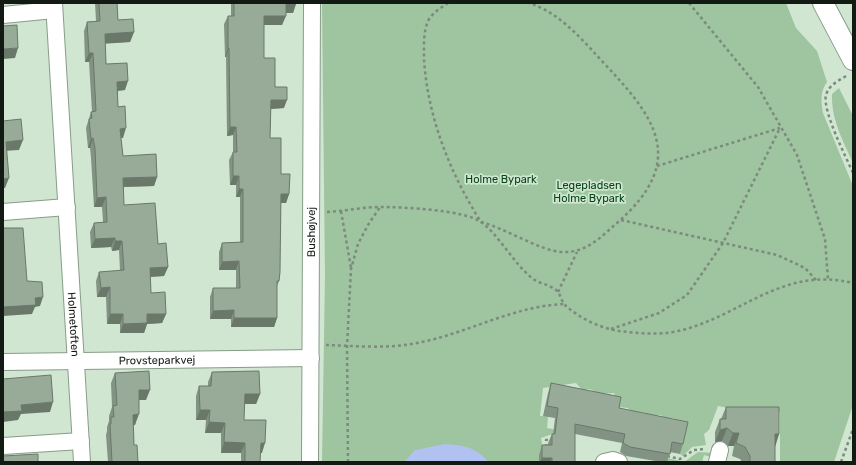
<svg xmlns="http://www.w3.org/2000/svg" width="856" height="465" viewBox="0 0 856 465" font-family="Rubik,sans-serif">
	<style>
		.green { fill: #9ec4a0 }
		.water { fill: #b1c2f0 }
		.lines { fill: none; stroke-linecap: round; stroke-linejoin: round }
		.minor-casing { stroke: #889c89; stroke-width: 18 }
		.major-casing { stroke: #889c89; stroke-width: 22 }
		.path { stroke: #7c8b7d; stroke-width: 2.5; stroke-dasharray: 3 3; stroke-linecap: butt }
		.minor { stroke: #fff; stroke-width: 16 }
		.major { stroke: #fff; stroke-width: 20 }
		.wall { fill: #829383 }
		.shaded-wall { fill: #6a786a }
		.building { fill: #97ab98; stroke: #6a786a }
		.labels { text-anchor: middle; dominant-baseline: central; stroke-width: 3.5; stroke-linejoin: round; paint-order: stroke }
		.park-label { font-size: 11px; fill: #034414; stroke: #d0e6d1 }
		.street-label { font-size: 11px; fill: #131a13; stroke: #d0e6d1 }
	</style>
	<rect width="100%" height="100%" fill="#d0e6d1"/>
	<g class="green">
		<path d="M322,3H786L796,28L817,51L827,82C820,92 821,101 823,113L853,186V405L834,462H780V412L755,413L718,406L709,430L704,434L706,445L692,447L683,456L680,454L686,428L684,421L672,418L667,421L661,415L650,416L643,412L633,414L628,408L619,407L614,393L601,394L589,389L583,391L576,383L543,388L540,416H548L547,428L561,431L541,438L544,455L539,462H322L325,276Z"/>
		<path d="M839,88L853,116V163C843,141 831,119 832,94Z"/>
		<polygon points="698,452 715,453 714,458 704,455 702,462 666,462 667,458 684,462"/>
	</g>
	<path class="water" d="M445,444C462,445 477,447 488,462H404L415,450Z"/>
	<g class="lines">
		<defs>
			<g id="minor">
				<path id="s1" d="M54,3L82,462"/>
				<polyline points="3,15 54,10"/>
				<polyline points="3,212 67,207"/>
				<path id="s2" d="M3,362L311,358"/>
				<polyline points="3,446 81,441"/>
				<path id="s3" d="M310,462L312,3"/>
				<polyline points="604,462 613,460 619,462"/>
				<polyline points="717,462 720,450"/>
			</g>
			<polyline id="major" points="823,3 853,60"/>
		</defs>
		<use href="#minor" class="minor-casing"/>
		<use href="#major" class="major-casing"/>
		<g class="path">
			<path d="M448,3C441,8 432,13 428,21C423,33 424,47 424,60C428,118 450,173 481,222C505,228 542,252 563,252C586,253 601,237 617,223C690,159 654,116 600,59C580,37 558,12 529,3"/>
			<polyline points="689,3 758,87 797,155 825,239 828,280"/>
			<path d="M846,76C838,81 829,85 826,95C822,110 846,157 853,173"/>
			<polyline points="657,166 780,128"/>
			<polyline points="341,211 351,268"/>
			<path d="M327,212C345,211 363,207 381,207C402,207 465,210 481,222C499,235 514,264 532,278C539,284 549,284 556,290C561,294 561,301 565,305C579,318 600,328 619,331C637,333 655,335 673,332C738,320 780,265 853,283"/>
			<polyline points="621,220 777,255 805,268 816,280"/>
			<polyline points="558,292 577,252"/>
			<polyline points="611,329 659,313 687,295 723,243 780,128"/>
			<path d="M326,345C356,346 388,349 417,343C466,334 513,306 564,304"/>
			<polyline points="546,447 546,440 551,439"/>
			<polyline points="667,456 680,459 694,450 704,449"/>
			<polyline points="348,462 347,346 351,269 358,244 368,225 380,207"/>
			<polyline points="841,462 853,429"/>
		</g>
		<use href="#minor" class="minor"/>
		<use href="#major" class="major"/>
	</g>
	<g class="wall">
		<polygon points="95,3 128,3 117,4 118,20 134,32 130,42 105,43 106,64 125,90 118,91 118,107 123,138 121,138 123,156 157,177 154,186 123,187 124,205 158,244 168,267 164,276 150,277 151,293 166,314 162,323 147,324 144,333 120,333 120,324 107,324 106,297 97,297 96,281 99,272 120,271 119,250 112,251 111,247 91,248 90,232 94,223 103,222 102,207 94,207 91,158 90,148 88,148 86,128 91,112 92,112 89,62 85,62 84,31 87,22 96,21"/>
		<polygon points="231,3 296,3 293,13 286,13 282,25 264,25 264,58 284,108 271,109 270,138 281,174 289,194 286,203 281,203 279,281 277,286 277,318 274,327 231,327 231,319 210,319 210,297 213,288 236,288 236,270 219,270 219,252 222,243 240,242 240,197 236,197 236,185 230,185 229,160 233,152 233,135 227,136 226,57 225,57 224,24 228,16 231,16"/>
		<polygon points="212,372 260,394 256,404 244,404 244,420 262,453 260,453 260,462 241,462 241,453 221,453 221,433 205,433 206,420 196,420 196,396 199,386 208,386 208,382"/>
		<polygon points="115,373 146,400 139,400 135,425 133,425 134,445 138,462 108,462 106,435 107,431 107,427 109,421 109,416 112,407 111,383"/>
		<polygon points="551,383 619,408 683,444 680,454 670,452 667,462 661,462 626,456 620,452 622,443 575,434 575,462 539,462 539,455 542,445 548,445 548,443 552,434 553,434 555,418 543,416 548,393"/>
		<polygon points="726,407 779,434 775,446 775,462 742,462 740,459 732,456 734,446 728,446 722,441 715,442 715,432 720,419 721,419"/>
	</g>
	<g class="shaded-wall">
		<polygon points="286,4 296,4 293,13 283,13"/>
		<polygon points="264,16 286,16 282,25 261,25"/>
		<polygon points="134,32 130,42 101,44 105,34"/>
		<polygon points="18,48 15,58 3,59 3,49"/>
		<polygon points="228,48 229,48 226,57 225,57"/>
		<polygon points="89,53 93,53 89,62 85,62"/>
		<polygon points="128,81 125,90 114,91 117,82"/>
		<polygon points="271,100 287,100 284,108 268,109"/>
		<polygon points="230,127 236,127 233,135 227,136"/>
		<polygon points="126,128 123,138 117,138 120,129"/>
		<polygon points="93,138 90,148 88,148 91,139"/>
		<polygon points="23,140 19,150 3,151 6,142"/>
		<polygon points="233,176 239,176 236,185 230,185"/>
		<polygon points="157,177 154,186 119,187 123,178"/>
		<polygon points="9,178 5,188 3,188 3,179"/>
		<polygon points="239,189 243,189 240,197 236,197"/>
		<polygon points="281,194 289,194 286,203 278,203"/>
		<polygon points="106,197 102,207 94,207 97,198"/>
		<polygon points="115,238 111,247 91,248 95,239"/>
		<polygon points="115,241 122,241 119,250 112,251"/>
		<polygon points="239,261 236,270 219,270 222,262"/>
		<polygon points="168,267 164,276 146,277 150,268"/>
		<polygon points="110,287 106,297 97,297 101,288"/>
		<polygon points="43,297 40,306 35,307 32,314 3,316 3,307 35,298"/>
		<polygon points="234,310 231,319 210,319 213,311"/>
		<polygon points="110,314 123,314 120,324 107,324"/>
		<polygon points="147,314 166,314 162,323 147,324 144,333 120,333 123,324"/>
		<polygon points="234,318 277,318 274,327 231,327"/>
		<polygon points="139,390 150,390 146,400 135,400"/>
		<polygon points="245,394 260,394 256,404 241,404"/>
		<polygon points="53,402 50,412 21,414 18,420 3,422 3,412 21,405"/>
		<polygon points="200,410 210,410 206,420 196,420"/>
		<polygon points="139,414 135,425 129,425 133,415"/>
		<polygon points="209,422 225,423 221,433 205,433"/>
		<polygon points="727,428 722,441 715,442 720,430"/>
		<polygon points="733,433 739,433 734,446 728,446"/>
		<polygon points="775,434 779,434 775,447"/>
		<polygon points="224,442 245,443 241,453 221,453"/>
		<polygon points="261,443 265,443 262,453 257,453"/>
		<polygon points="542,458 552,458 550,462 540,462"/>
	</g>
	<g class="building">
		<polygon points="99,3 117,3 118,20 133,19 134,32 105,34 106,64 127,63 128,81 117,82 118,107 125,106 126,128 120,129 123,156 156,154 157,177 123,178 124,205 155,203 158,244 166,243 168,267 150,268 151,293 165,292 166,314 147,314 147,323 123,324 123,314 110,314 110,287 101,288 99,272 124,270 122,241 115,241 115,238 95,239 94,223 107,222 106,197 97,198 95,148 93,138 91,139 89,119 92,118 91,112 96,111 93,53 89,53 87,22 100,21"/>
		<polygon points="234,3 296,3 296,4 286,4 286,16 264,16 264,58 275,58 275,87 287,87 287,100 271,100 270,138 281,138 281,174 290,174 289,194 281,194 280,272 279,281 277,281 277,318 234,318 234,310 213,311 213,288 240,288 239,261 222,262 222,243 243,242 243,189 239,189 239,176 233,176 233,152 237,152 236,127 230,127 229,48 228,48 228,16 234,16"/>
		<polygon points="17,25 18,48 3,49 3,26"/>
		<polygon points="3,119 3,121 21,119 23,140 6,142 9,178 3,179"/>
		<polygon points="3,223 3,228 23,228 27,281 42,282 43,297 35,298 36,305 3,307"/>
		<polygon points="149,371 150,390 139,390 139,414 133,415 134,445 137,445 138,462 112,462 110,424 111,424 111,417 114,417 113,406 117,405 115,373"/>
		<polygon points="259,371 260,394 245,394 244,420 266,420 265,443 261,443 260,462 245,462 245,443 224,442 225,423 209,422 210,410 200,410 199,386 211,386 212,372"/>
		<polygon points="51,375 53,402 21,405 22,411 3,412 3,379"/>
		<polygon points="551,383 621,397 619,408 688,422 683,444 672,442 670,454 630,447 623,443 625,434 575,424 575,462 552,462 552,458 542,458 542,445 552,445 552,434 555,434 558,408 547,406"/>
		<polygon points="726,407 779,407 779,434 775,434 775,462 750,462 750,456 745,447 736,443 739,433 733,433 727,428 720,430 720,419 726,419"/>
		<polygon points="38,454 38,462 3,462 3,456"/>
	</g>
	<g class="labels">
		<g class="park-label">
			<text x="501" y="179">Holme Bypark</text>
			<text x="589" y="185">Legepladsen<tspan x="589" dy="13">Holme Bypark</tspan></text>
		</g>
		<g class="street-label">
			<text stroke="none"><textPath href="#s3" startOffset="230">Bushøjvej</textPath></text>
			<text stroke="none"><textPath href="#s1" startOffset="322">Holmetoften</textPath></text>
			<text stroke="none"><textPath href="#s2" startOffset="154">Provsteparkvej</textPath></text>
		</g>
	</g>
	<rect width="856" height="465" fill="none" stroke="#131a13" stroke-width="8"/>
</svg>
